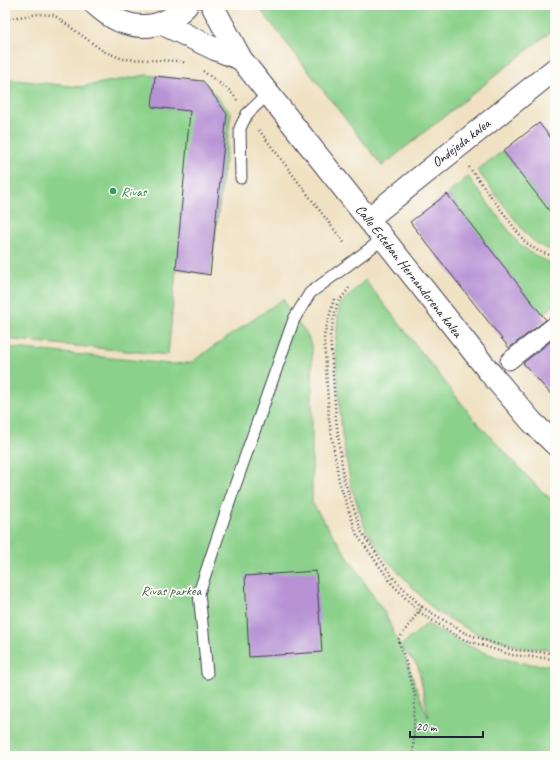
<svg xmlns="http://www.w3.org/2000/svg" width="560" height="761" viewBox="0 0 560 761" font-family="Caveat,sans-serif">
	<style>
		.green { fill: #8cd18b; stroke: #577a63; fill-rule: evenodd }
		.building { fill: #b793d5 }
		.lines { fill: none; stroke-linecap: round; stroke-linejoin: round }
		.service-casing { stroke: #413f4f; stroke-width: 13 }
		.pedestrian-casing { stroke: #413f4f; stroke-width: 19 }
		.minor-casing { stroke: #413f4f; stroke-width: 24 }
		.tertiary-casing { stroke: #413f4f; stroke-width: 24 }
		.path { stroke: #413f4f; stroke-width: 2.5; stroke-dasharray: 1 3; stroke-linecap: butt }
		.service { stroke: #fff; stroke-width: 11 }
		.pedestrian { stroke: #fff; stroke-width: 17 }
		.minor { stroke: #fff; stroke-width: 22 }
		.tertiary { stroke: #fff; stroke-width: 22 }
		.leisure-dot { fill: #2e9e5b; stroke: #fdfcf7; stroke-width: 1.5 }
		.labels { text-anchor: middle; dominant-baseline: central; stroke-width: 3.5; stroke-linejoin: round; paint-order: stroke }
		.street-label { font-size: 14px; fill: #22223b; stroke: #fdfcf7 }
		.leisure-label { font-size: 14px; fill: #27864d; stroke: #fdfcf7; text-anchor: start }
		.park-label { font-size: 14px; fill: #475f57; stroke: #fdfcf7 }
	</style>
	<rect width="100%" height="100%" fill="#fdfcf7"/>
	<filter id="ink" filterUnits="userSpaceOnUse"><feTurbulence type="fractalNoise" baseFrequency=".025" numOctaves="2"/><feDisplacementMap in="SourceGraphic" scale="8" xChannelSelector="R" yChannelSelector="G"/><feConvolveMatrix kernelMatrix="1 2 1 2 8 2 1 2 1" color-interpolation-filters="sRGB"/></filter>
	<filter id="wash" filterUnits="userSpaceOnUse"><feTurbulence type="fractalNoise" baseFrequency=".012" numOctaves="4" result="noise"/><feDisplacementMap in="SourceGraphic" scale="16" xChannelSelector="R" yChannelSelector="G"/><feGaussianBlur stdDeviation="0.9" result="paint"/><feColorMatrix in="noise" values="0 0 0 0 0 0 0 0 0 0 0 0 0 0 0 0 0 1.4 0 .05"/><feComposite in="paint" operator="in"/></filter>
	<g filter="url(#wash)">
		<rect width="100%" height="100%" fill="#efe1c2"/>
		<g class="green">
			<polygon points="257,5 555,5 555,28 382,166"/>
			<polygon points="146,75 203,81 231,113 210,275 176,269 168,355 5,339 5,79 80,87"/>
			<polygon points="503,151 555,218 555,252 537,244 526,234 477,170"/>
			<polygon points="468,177 519,244 532,254 555,265 555,305 542,315 447,194"/>
			<polygon points="365,280 473,418 539,489 555,502 555,649 525,648 477,634 435,611 385,558 366,530 351,486 342,434 335,348 339,305"/>
			<path d="M283,299L294,319L306,332L312,348V503L384,612L400,646L427,624C466,647 509,667 555,665V756H5V347L169,364L190,363ZM401,648L418,666L429,718L428,717Z"/>
		</g>
		<g id="blocks">
			<g class="building">
				<polygon points="155,76 203,81 227,114 210,275 176,269 190,111 152,107"/>
				<polygon points="539,123 555,143 555,218 503,151"/>
				<polygon points="447,194 546,320 509,348 410,222"/>
				<polygon points="555,338 555,399 523,363"/>
				<polygon points="316,571 322,652 249,657 245,576"/>
			</g>
		</g>
	</g>
	<g filter="url(#ink)">
		<use href="#blocks" fill-opacity="0" stroke="#413f4f" stroke-width="1"/>
		<g class="lines">
			<defs>
				<g id="service">
					<polyline points="241,178 240,128 247,114 269,93"/>
					<polyline points="207,673 199,593 231,497 294,319 310,293 383,239"/>
				</g>
				<polyline id="pedestrian" points="509,361 555,325"/>
				<g id="minor">
					<polyline points="212,5 241,59 491,374 532,422 555,444"/>
					<polyline points="161,23 215,49 241,59"/>
					<polyline points="368,219 555,69"/>
				</g>
				<path id="tertiary" d="M96,5C124,31 159,35 187,5"/>
			</defs>
			<use href="#service" class="service-casing"/>
			<use href="#pedestrian" class="pedestrian-casing"/>
			<use href="#minor" class="minor-casing"/>
			<use href="#tertiary" class="tertiary-casing"/>
			<g class="path">
				<polyline points="5,19 39,14 54,15 103,51 123,59 179,61 186,63"/>
				<polyline points="203,71 230,91 237,100"/>
				<polyline points="259,130 345,244"/>
				<polyline points="469,167 525,242 538,251 555,257"/>
				<polyline points="349,288 337,304 330,336 336,419 344,480 362,533 394,579 422,607 398,640 405,659 415,695 413,756"/>
				<polyline points="334,299 324,336 329,419 339,481 357,535 392,584 419,612 438,624 462,639 512,655 555,659"/>
				<polyline points="422,607 465,633 513,650 555,653"/>
			</g>
			<use href="#service" class="service"/>
			<use href="#pedestrian" class="pedestrian"/>
			<use href="#minor" class="minor"/>
			<use href="#tertiary" class="tertiary"/>
		</g>
	</g>
	<circle class="leisure-dot" cx="113" cy="191" r="4"/>
	<g class="labels">
		<g class="street-label">
			<text transform="translate(461 143) rotate(-38)">Ondejeda kalea</text>
			<text transform="translate(409 271) rotate(52)">Calle Esteban Hernandorena kalea</text>
		</g>
		<g class="leisure-label">
			<text x="121" y="191">Rivas</text>
		</g>
		<g class="park-label">
			<text x="171" y="590">Rivas parkea</text>
		</g>
	</g>
	<rect width="560" height="761" fill="none" stroke="#fdfcf7" stroke-width="20"/>
	<path d="M410 731v6h73v-6" fill="none" stroke="#22223b" stroke-width="2"/>
	<text x="416" y="731" font-size="12" fill="#22223b" stroke="#fdfcf7" stroke-width="3" paint-order="stroke">20 m</text>
</svg>
